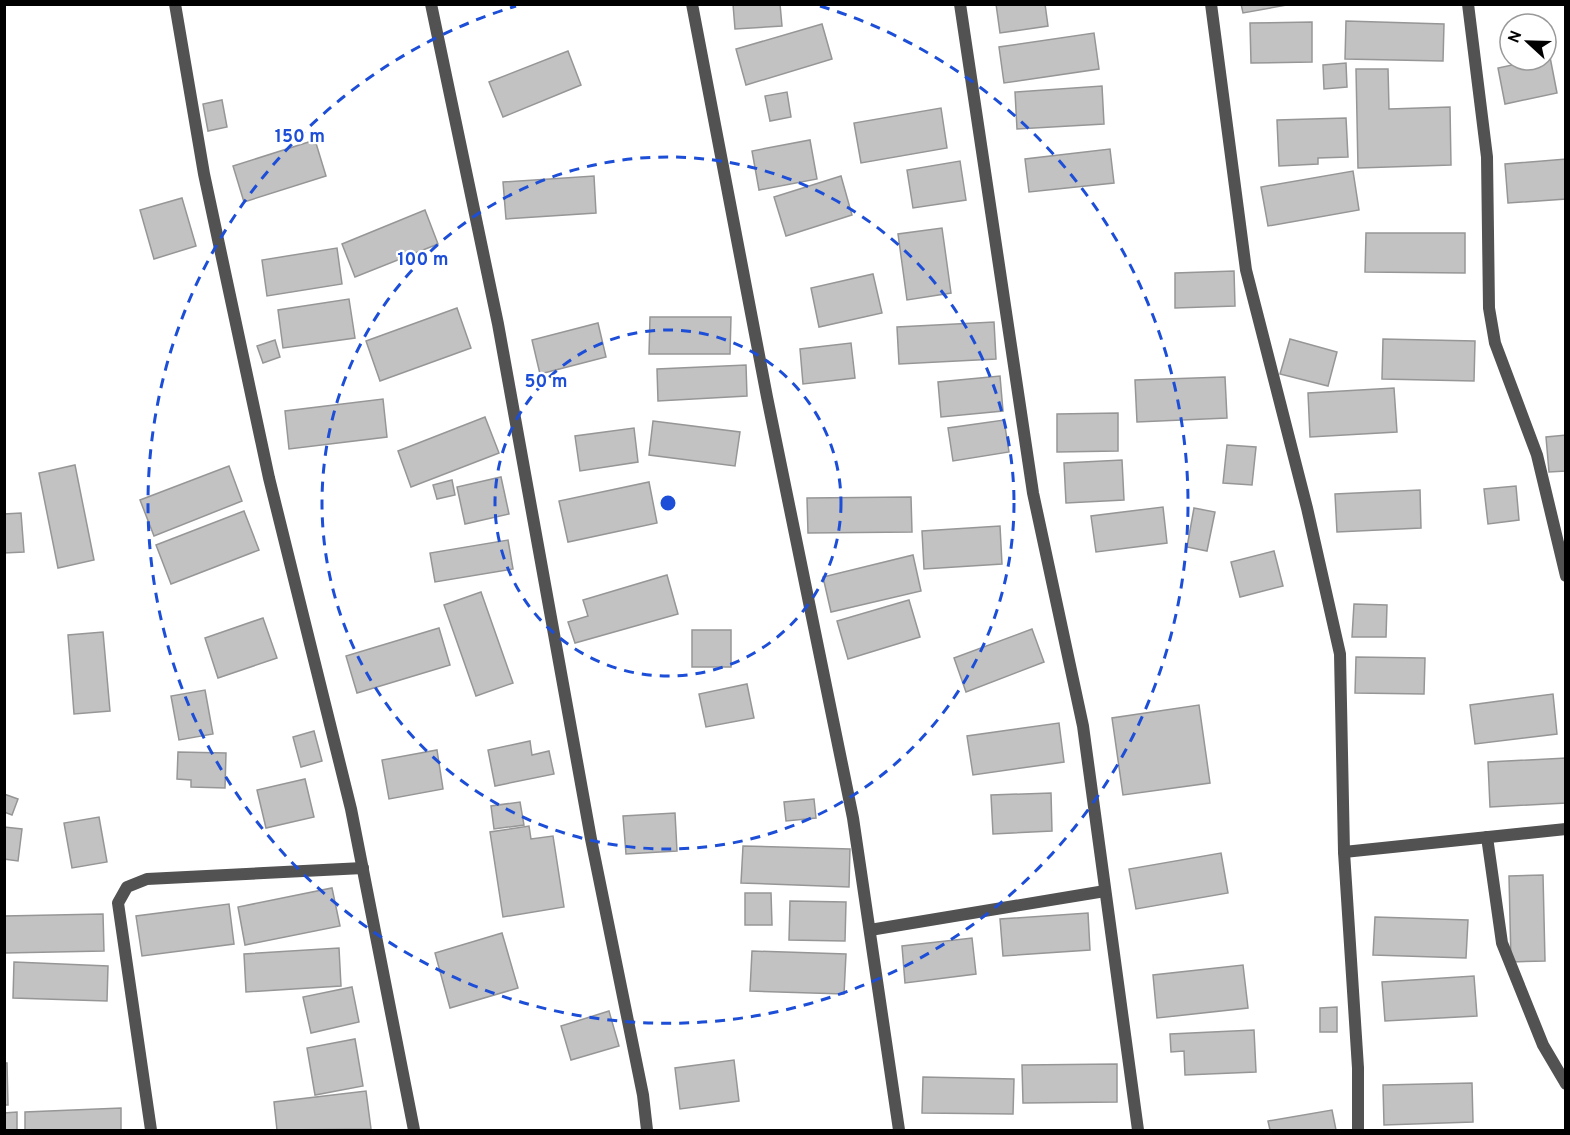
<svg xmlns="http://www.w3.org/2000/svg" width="1570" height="1135" viewBox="0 0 1570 1135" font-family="Overpass,sans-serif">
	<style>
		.building { fill: #c2c2c2; stroke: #969696; stroke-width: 1.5 }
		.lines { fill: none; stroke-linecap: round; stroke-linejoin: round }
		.minor { stroke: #525252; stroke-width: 12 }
		.ring { fill: none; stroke: #1d4ed8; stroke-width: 3; stroke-dasharray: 10 8 }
		.centre { fill: #1d4ed8; stroke: #fff; stroke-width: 3 }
		.ring-label { font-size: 18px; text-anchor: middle; font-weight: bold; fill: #1d4ed8; stroke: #fff; stroke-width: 4.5; stroke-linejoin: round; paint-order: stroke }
	</style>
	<rect width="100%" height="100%" fill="#fff"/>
	<g class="building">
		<polygon points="733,4 780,4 782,26 735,29"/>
		<polygon points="996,4 1045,4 1048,26 1000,33"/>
		<polygon points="1241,4 1292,4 1243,13"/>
		<polygon points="1346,21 1444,24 1443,61 1345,59"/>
		<polygon points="1312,22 1312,62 1251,63 1250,23"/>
		<polygon points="822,24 832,59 746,85 736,49"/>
		<polygon points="1094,33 1099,69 1004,83 999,47"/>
		<polygon points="568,51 581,85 503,117 489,82"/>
		<polygon points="1550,57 1557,93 1505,104 1498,68"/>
		<polygon points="1346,63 1347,87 1324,89 1323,65"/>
		<polygon points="1356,69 1388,69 1389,109 1450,107 1451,165 1358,168"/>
		<polygon points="1102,86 1104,124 1017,129 1015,92"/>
		<polygon points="787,92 791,117 770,121 765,96"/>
		<polygon points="222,100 227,127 208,131 203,104"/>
		<polygon points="941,108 947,148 861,163 854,123"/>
		<polygon points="1346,118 1348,157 1318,158 1318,164 1279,166 1277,120"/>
		<polygon points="315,140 326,176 244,202 233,166"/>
		<polygon points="810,140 817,179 759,190 752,151"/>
		<polygon points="1110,149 1114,183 1029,192 1025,159"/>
		<polygon points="1566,159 1566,199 1508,203 1505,164"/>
		<polygon points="960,161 966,200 913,208 907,170"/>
		<polygon points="1353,171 1359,210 1268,226 1261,187"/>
		<polygon points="594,176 596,213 506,219 503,182"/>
		<polygon points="841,176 852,215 786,236 774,197"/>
		<polygon points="182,198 196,246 154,259 140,210"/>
		<polygon points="425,210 438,244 355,277 342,244"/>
		<polygon points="942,228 951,293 907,300 898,234"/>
		<polygon points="1366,233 1465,233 1465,273 1365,272"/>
		<polygon points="337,248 342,284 267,296 262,260"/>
		<polygon points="1234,271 1235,306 1175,308 1175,273"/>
		<polygon points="873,274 882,313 819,327 811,288"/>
		<polygon points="349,299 355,338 283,348 278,310"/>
		<polygon points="457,308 471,348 380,381 366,341"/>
		<polygon points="650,317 731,317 730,354 649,354"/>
		<polygon points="994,322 996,359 899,364 897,327"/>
		<polygon points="598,323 606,357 540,374 532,340"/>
		<polygon points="1290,339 1337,352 1328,386 1280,374"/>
		<polygon points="1383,339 1475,341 1474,381 1382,379"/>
		<polygon points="275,340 280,357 263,363 257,346"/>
		<polygon points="851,343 855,378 803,384 800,349"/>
		<polygon points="746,365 747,396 658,401 657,369"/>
		<polygon points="1000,376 1003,411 941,417 938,382"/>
		<polygon points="1225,377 1227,418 1137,422 1135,380"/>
		<polygon points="1394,388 1397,432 1310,437 1308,393"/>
		<polygon points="383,399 387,437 289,449 285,411"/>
		<polygon points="1118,413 1118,451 1057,452 1057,414"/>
		<polygon points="485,417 499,453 411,487 398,451"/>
		<polygon points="1004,420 1009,452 953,461 948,428"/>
		<polygon points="653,421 740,432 735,466 649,455"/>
		<polygon points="634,428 638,462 580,471 575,436"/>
		<polygon points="1566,435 1566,471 1549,472 1546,437"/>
		<polygon points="1227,445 1256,447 1252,485 1223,483"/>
		<polygon points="1122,460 1124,500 1066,503 1064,463"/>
		<polygon points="75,465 94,560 58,568 39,473"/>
		<polygon points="229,466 242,501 154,536 140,500"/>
		<polygon points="501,477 509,514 465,524 457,487"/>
		<polygon points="452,480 455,495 437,499 433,485"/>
		<polygon points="649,482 657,523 568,542 559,501"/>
		<polygon points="1516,486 1519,520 1488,524 1484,489"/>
		<polygon points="1420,490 1421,528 1337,532 1335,494"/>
		<polygon points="911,497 912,532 808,533 807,498"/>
		<polygon points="1163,507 1167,543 1096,552 1091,516"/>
		<polygon points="1194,508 1215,512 1207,551 1187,547"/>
		<polygon points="244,511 259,550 171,584 156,545"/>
		<polygon points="21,513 24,552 4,553 4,514"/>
		<polygon points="1000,526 1002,564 924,569 922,531"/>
		<polygon points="508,540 513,569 435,582 430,553"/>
		<polygon points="1274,551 1283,586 1240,597 1231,562"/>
		<polygon points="913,555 921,591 831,612 823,577"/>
		<polygon points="667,575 678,614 575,643 568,622 588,616 583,600"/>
		<polygon points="481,592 513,683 476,696 444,605"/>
		<polygon points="909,600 920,637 848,659 837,621"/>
		<polygon points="1354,604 1387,605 1386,637 1352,637"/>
		<polygon points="263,618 277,658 218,678 205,638"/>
		<polygon points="439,628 450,665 357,693 346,656"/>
		<polygon points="1032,629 1044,662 966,692 954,658"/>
		<rect x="692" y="630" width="39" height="37"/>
		<polygon points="103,632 110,711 74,714 68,635"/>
		<polygon points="1356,657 1425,658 1424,694 1355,693"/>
		<polygon points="747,684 754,718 706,727 699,694"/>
		<polygon points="205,690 213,734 179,740 171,696"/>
		<polygon points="1553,694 1557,734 1475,744 1470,705"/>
		<polygon points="1199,705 1210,783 1123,795 1112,718"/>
		<polygon points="1059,723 1064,762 973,775 967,736"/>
		<polygon points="314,731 322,761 301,767 293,737"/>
		<polygon points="530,741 532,755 549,751 554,774 495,786 488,750"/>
		<polygon points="437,750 443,789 389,799 382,760"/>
		<polygon points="178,752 226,753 225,788 191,787 191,780 177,779"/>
		<polygon points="1566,758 1566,803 1490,807 1488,762"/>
		<polygon points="305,779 314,817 266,828 257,790"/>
		<polygon points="1051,793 1052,831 993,834 991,795"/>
		<polygon points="4,794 18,799 12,815 4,812"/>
		<polygon points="814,799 816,818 786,821 784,802"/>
		<polygon points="520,802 524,825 494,829 491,806"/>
		<polygon points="675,813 677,851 626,854 623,816"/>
		<polygon points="99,817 107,862 72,868 64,823"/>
		<polygon points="529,826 531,839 553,836 564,907 503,917 490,832"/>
		<polygon points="4,827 22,829 18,861 4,859"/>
		<polygon points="743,846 850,849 849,887 741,883"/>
		<polygon points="1221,853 1228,893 1136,909 1129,869"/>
		<polygon points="1543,875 1545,961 1511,962 1509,876"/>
		<polygon points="332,888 340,926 245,945 238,907"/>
		<polygon points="745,893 771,893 772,925 745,925"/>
		<polygon points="790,901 846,902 845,941 789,940"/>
		<polygon points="229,904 234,944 142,956 136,916"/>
		<polygon points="1088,913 1090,950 1003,956 1000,919"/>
		<polygon points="103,914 104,951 5,953 4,916"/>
		<polygon points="1375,917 1468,920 1466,958 1373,955"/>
		<polygon points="502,933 518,988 450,1008 435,953"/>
		<polygon points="972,938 976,974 905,983 902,946"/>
		<polygon points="339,948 341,986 246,992 244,954"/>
		<polygon points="752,951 846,954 844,994 750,991"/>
		<polygon points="14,962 108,966 107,1001 13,998"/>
		<polygon points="1243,965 1248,1008 1157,1018 1153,975"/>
		<polygon points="1474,976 1477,1016 1385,1021 1382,982"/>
		<polygon points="352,987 359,1022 311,1033 303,997"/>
		<polygon points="1337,1007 1337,1032 1320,1032 1320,1008"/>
		<polygon points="609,1011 619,1046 571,1060 561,1026"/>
		<polygon points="1254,1030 1256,1072 1185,1075 1184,1051 1171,1052 1170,1034"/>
		<polygon points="355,1039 363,1086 315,1095 307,1048"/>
		<polygon points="734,1060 739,1101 680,1109 675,1068"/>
		<polygon points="4,1063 7,1063 8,1105 4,1105"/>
		<polygon points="1117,1064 1117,1102 1023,1103 1022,1065"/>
		<polygon points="923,1077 1014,1079 1013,1114 922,1113"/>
		<polygon points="1472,1083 1473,1122 1384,1125 1383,1085"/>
		<polygon points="366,1091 371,1129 277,1130 274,1102"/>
		<polygon points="121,1108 121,1130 25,1130 25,1112"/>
		<polygon points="1332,1110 1336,1130 1270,1130 1268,1121"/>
		<polygon points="17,1112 17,1130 4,1130 4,1113"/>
	</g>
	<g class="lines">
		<g class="minor">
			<polyline points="175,4 204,174 269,478 351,809 414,1130"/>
			<polyline points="431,4 498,324 591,839 643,1095 647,1130"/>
			<polyline points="692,4 767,397 853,818 899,1130"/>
			<polyline points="960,4 1033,493 1083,726 1138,1130"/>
			<polyline points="1211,4 1246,270 1307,508 1340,654 1344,852 1358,1068 1358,1130"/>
			<polyline points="1468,4 1487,157 1489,308 1495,343 1537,455 1566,576"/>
			<polyline points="1487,837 1502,943 1543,1045 1566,1084"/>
			<polyline points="1344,852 1566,829"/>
			<polyline points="870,930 1105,891"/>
			<polyline points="151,1130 118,903 127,887 147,879 363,868"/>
		</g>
	</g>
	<g class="ring">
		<circle cx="668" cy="503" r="173"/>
		<circle cx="668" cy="503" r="346"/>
		<path d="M820 6A520 520 0 1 1 516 6"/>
	</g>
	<circle cx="668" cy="503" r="9" class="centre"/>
	<g class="ring-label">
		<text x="300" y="142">150 m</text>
		<text x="423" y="265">100 m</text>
		<text x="546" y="387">50 m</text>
	</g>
	<rect width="1570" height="1135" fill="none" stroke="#000000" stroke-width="12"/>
	<g transform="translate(1528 42) rotate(292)"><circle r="28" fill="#ffffff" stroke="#999999" stroke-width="1.5"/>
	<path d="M0-4.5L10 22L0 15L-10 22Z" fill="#000000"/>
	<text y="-9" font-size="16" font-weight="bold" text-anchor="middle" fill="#000000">N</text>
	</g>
</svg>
